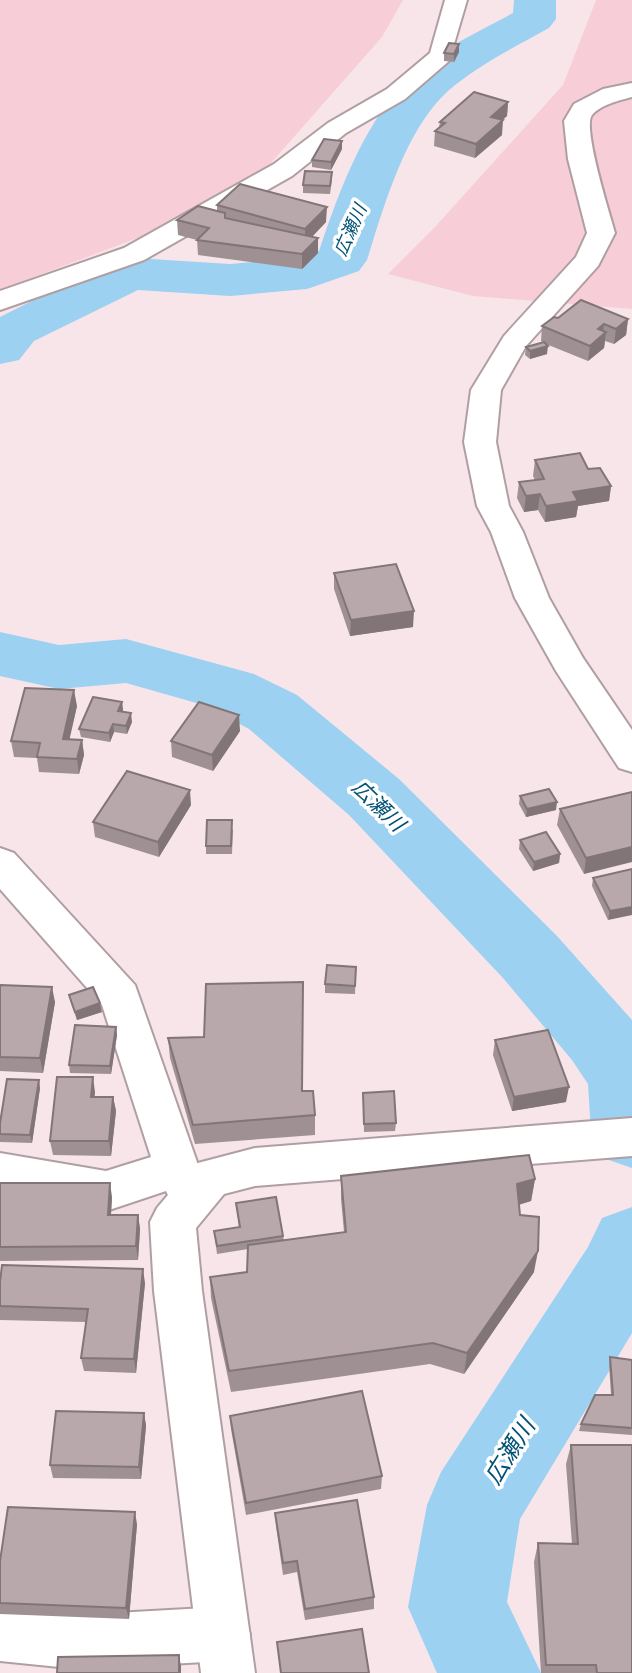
<svg xmlns="http://www.w3.org/2000/svg" width="632" height="1673" viewBox="0 0 632 1673" font-family="Quicksand,'Noto Sans JP',sans-serif">
	<style>
		.green { fill: #f7ced7 }
		.lines { fill: none; stroke-linecap: round; stroke-linejoin: round }
		.river { fill: #9cd1f2; fill-rule: evenodd }
		.street-casing { stroke: #b09fa2; stroke-width: 4 }
		.secondary-casing { stroke: #b09fa2; stroke-width: 4 }
		.street { fill: #fff; fill-rule: evenodd }
		.secondary { fill: #fff; fill-rule: evenodd }
		.wall { fill: #9e9093 }
		.shaded-wall { fill: #817578 }
		.building { fill: #b8a7ab; stroke: #817578; stroke-width: 2 }
		.labels { text-anchor: middle; dominant-baseline: central; stroke-width: 7; stroke-linejoin: round; paint-order: stroke }
		.far-water-label { font-size: 18px; font-style: italic; fill: #005175; stroke: #fff }
		.water-label { font-size: 21px; font-style: italic; fill: #005175; stroke: #fff }
		.near-water-label { font-size: 24px; font-style: italic; fill: #005175; stroke: #fff }
	</style>
	<rect width="100%" height="100%" fill="#f8e5e9"/>
	<g class="green">
		<polygon points="0,0 403,0 382,37 263,172 206,212 0,290"/>
		<polygon points="596,0 632,0 632,309 473,296 388,274 435,227 563,85"/>
	</g>
	<g class="lines">
		<g class="river">
			<path d="M514,0H556V19L549,28C515,47 478,65 448,91C405,130 384,206 367,260L359,271L307,289L230,296L138,290L34,341L19,360L0,364V317L91,271L135,258L230,264L299,258L319,251C340,189 366,116 416,72C444,47 480,31 513,13Z"/>
			<polygon points="0,632 59,645 126,639 254,674 297,695 399,779 557,936 632,1020 632,1168 603,1158 591,1133 588,1084 572,1060 503,978 349,815 249,729 207,706 126,683 59,689 0,676"/>
			<polygon points="632,1207 632,1333 520,1519 507,1602 541,1673 437,1673 408,1607 427,1505 441,1472 588,1247 602,1218"/>
		</g>
		<defs>
			<g id="street">
				<polygon points="445,0 467,0 449,61 405,99 346,133 292,176 144,260 0,310 0,291 124,248 274,164 328,123 387,89 430,53"/>
				<polygon points="0,848 14,853 135,985 198,1165 215,1198 208,1212 192,1218 176,1212 166,1191 106,1211 0,1191 0,1153 106,1171 151,1157 102,1005 0,889"/>
				<polygon points="0,1607 79,1615 223,1607 242,1615 250,1634 242,1653 223,1661 79,1669 0,1661"/>
			</g>
			<g id="secondary">
				<path d="M632,83V97C620,100 600,105 592,115C582,128 610,214 615,233L598,266L526,346L501,390L496,442L509,506L523,532L549,598L583,658L632,730V772L619,768L556,671L515,598L491,532L477,506L464,442L471,390L504,336L576,257L587,233L568,159L564,121L574,104L603,89Z"/>
				<polygon points="632,1118 632,1156 255,1186 224,1194 196,1228 202,1291 255,1673 201,1673 154,1291 150,1222 157,1208 194,1164 255,1148"/>
			</g>
		</defs>
		<use href="#street" class="street-casing"/>
		<use href="#secondary" class="secondary-casing"/>
		<use href="#street" class="street"/>
		<use href="#secondary" class="secondary"/>
	</g>
	<g class="wall">
		<polygon points="459,52 454,62 444,61 444,53"/>
		<polygon points="508,102 507,116 502,120 502,135 475,158 434,146 435,131 439,127 440,122"/>
		<polygon points="342,149 331,170 312,167 312,160"/>
		<polygon points="332,180 330,194 303,193 303,185"/>
		<polygon points="217,205 326,222 312,237 318,238 318,253 302,269 198,255 197,240 178,235 177,220 217,211"/>
		<polygon points="558,318 628,319 626,335 614,344 605,341 604,348 588,361 546,344 547,354 530,359 525,355 526,347 543,342 541,341 542,326"/>
		<polygon points="535,460 588,469 611,486 609,501 578,506 576,517 545,522 538,510 524,512 517,498 519,482 535,480 533,476"/>
		<polygon points="334,573 413,627 350,636 334,589"/>
		<polygon points="122,702 123,712 132,722 127,734 114,732 110,742 81,737 79,729"/>
		<polygon points="77,706 69,739 82,740 84,755 79,774 39,772 37,758 14,757 11,741"/>
		<polygon points="240,731 213,771 172,757 171,741"/>
		<polygon points="632,792 584,874 557,825 560,809"/>
		<polygon points="520,796 556,810 526,817 519,804"/>
		<polygon points="191,805 159,857 95,837 93,822"/>
		<polygon points="233,829 232,854 206,854 206,846"/>
		<polygon points="520,840 560,854 559,863 533,871 519,849"/>
		<polygon points="632,869 608,920 592,886 593,878"/>
		<polygon points="356,967 355,994 325,993 325,984"/>
		<polygon points="0,985 55,1002 43,1073 0,1071"/>
		<polygon points="69,995 102,1012 77,1020 71,1003"/>
		<polygon points="116,1027 117,1035 111,1074 70,1073 69,1065"/>
		<polygon points="168,1038 302,1091 315,1115 315,1135 195,1144 170,1058"/>
		<polygon points="495,1040 566,1102 512,1111 493,1055"/>
		<polygon points="40,1088 32,1143 0,1142 0,1123"/>
		<polygon points="95,1092 94,1097 113,1097 116,1111 111,1156 53,1155 50,1141"/>
		<polygon points="363,1093 396,1123 395,1131 364,1132"/>
		<polygon points="341,1176 535,1179 531,1201 519,1205 520,1215 534,1272 464,1374 430,1364 231,1392 211,1298 210,1277 247,1272 248,1249 217,1254 214,1231 239,1227 236,1203 283,1236 284,1240 344,1232 341,1199"/>
		<polygon points="0,1183 112,1197 111,1215 138,1215 140,1229 138,1260 0,1261"/>
		<polygon points="0,1282 145,1283 136,1373 84,1371 81,1358 86,1322 0,1320"/>
		<polygon points="610,1357 632,1360 632,1435 579,1431 581,1424 611,1395 609,1364"/>
		<polygon points="144,1413 146,1426 141,1479 53,1478 50,1465"/>
		<polygon points="230,1416 382,1476 381,1489 246,1515 231,1429"/>
		<polygon points="571,1445 632,1673 541,1673 534,1562 538,1543 572,1544 566,1464"/>
		<polygon points="275,1513 374,1597 374,1609 305,1620 297,1572 283,1575 276,1526"/>
		<polygon points="137,1524 129,1619 0,1614 0,1561"/>
	</g>
	<g class="shaded-wall">
		<polygon points="459,44 459,52 454,62 454,54"/>
		<polygon points="508,102 507,116 490,131 491,117"/>
		<polygon points="503,120 502,135 475,158 476,144"/>
		<polygon points="342,141 342,149 331,170 331,162"/>
		<polygon points="327,207 326,222 305,244 305,229"/>
		<polygon points="318,238 318,253 302,269 302,254"/>
		<polygon points="628,319 626,335 614,344 616,329"/>
		<polygon points="604,324 603,335 606,332 604,348 588,361 590,346 598,329"/>
		<polygon points="548,346 547,354 530,359 530,351"/>
		<polygon points="611,486 609,501 578,506 576,517 545,522 546,506 573,492"/>
		<polygon points="540,494 538,510 524,512 526,496"/>
		<polygon points="414,611 413,627 350,636 351,620"/>
		<polygon points="74,690 77,706 66,755 63,739"/>
		<polygon points="122,702 123,710 119,720 118,711"/>
		<polygon points="131,713 132,722 127,734 126,726"/>
		<polygon points="239,715 240,731 213,771 212,755"/>
		<polygon points="113,724 114,732 110,742 109,733"/>
		<polygon points="82,740 84,755 79,774 77,759"/>
		<polygon points="190,790 191,805 159,857 158,842"/>
		<polygon points="557,802 556,810 526,817 527,809"/>
		<polygon points="632,847 632,862 584,874 586,858"/>
		<polygon points="560,854 559,863 533,871 534,862"/>
		<polygon points="632,907 632,915 608,920 610,911"/>
		<polygon points="52,987 55,1002 43,1073 40,1058"/>
		<polygon points="100,1003 102,1012 77,1020 75,1012"/>
		<polygon points="116,1027 117,1035 111,1074 110,1066"/>
		<polygon points="93,1077 95,1092 93,1111 91,1097"/>
		<polygon points="39,1080 40,1088 32,1143 30,1135"/>
		<polygon points="569,1087 566,1102 512,1111 514,1097"/>
		<polygon points="113,1097 116,1111 111,1156 109,1141"/>
		<polygon points="535,1179 531,1201 513,1206 517,1184"/>
		<polygon points="110,1183 112,1197 110,1230 108,1215"/>
		<polygon points="138,1215 140,1229 138,1260 136,1246"/>
		<polygon points="538,1251 534,1272 464,1374 467,1353"/>
		<polygon points="143,1269 145,1283 136,1373 134,1359"/>
		<polygon points="144,1413 146,1426 141,1479 139,1467"/>
		<polygon points="135,1512 137,1524 129,1619 126,1608"/>
		<polygon points="179,1655 181,1666 181,1673 179,1673"/>
	</g>
	<g class="building">
		<polygon points="449,43 459,44 454,54 444,53"/>
		<polygon points="474,92 508,102 491,117 503,120 476,144 435,131 445,123 440,122"/>
		<polygon points="324,139 342,141 331,162 312,160"/>
		<polygon points="305,171 332,172 330,186 303,185"/>
		<polygon points="240,184 327,207 305,229 217,205"/>
		<polygon points="198,206 225,213 225,218 318,238 302,254 197,240 209,228 177,220"/>
		<polygon points="581,300 628,319 616,329 604,324 598,329 606,332 590,346 542,326 554,317 558,318"/>
		<polygon points="544,342 548,346 530,351 526,347"/>
		<polygon points="580,453 588,469 600,468 611,486 573,492 578,501 546,506 540,494 526,496 519,482 544,479 535,460"/>
		<polygon points="396,564 414,611 351,620 334,573"/>
		<polygon points="25,688 74,690 63,739 82,740 77,759 37,757 40,743 11,741"/>
		<polygon points="93,697 122,702 118,711 131,713 126,726 113,724 109,733 79,729"/>
		<polygon points="199,702 239,715 212,755 171,741"/>
		<polygon points="127,771 190,790 158,842 93,822"/>
		<polygon points="549,789 557,802 527,809 520,796"/>
		<polygon points="632,792 632,847 586,858 560,809"/>
		<polygon points="207,820 232,820 231,846 206,846"/>
		<polygon points="546,832 560,854 534,862 520,840"/>
		<polygon points="632,869 632,907 610,911 593,878"/>
		<polygon points="327,965 356,967 355,986 325,984"/>
		<polygon points="303,982 302,1091 313,1091 315,1115 193,1125 168,1038 204,1037 206,984"/>
		<polygon points="0,985 52,987 40,1058 0,1057"/>
		<polygon points="93,987 100,1003 75,1012 69,995"/>
		<polygon points="75,1025 116,1027 110,1066 69,1065"/>
		<polygon points="548,1030 569,1087 514,1097 495,1040"/>
		<polygon points="57,1077 93,1077 91,1097 113,1097 109,1141 50,1141"/>
		<polygon points="7,1079 39,1080 30,1135 0,1134 0,1123"/>
		<polygon points="394,1091 396,1123 364,1124 363,1093"/>
		<polygon points="529,1155 535,1179 517,1184 520,1215 539,1217 538,1251 467,1353 433,1343 229,1371 210,1277 247,1272 248,1245 346,1232 341,1176"/>
		<polygon points="0,1183 110,1183 108,1215 138,1215 136,1246 0,1247"/>
		<polygon points="276,1197 283,1236 217,1246 214,1231 240,1227 236,1203"/>
		<polygon points="2,1265 143,1269 134,1359 81,1358 88,1309 0,1306 0,1282"/>
		<polygon points="610,1357 632,1360 632,1428 581,1424 595,1395 613,1395"/>
		<polygon points="362,1391 382,1476 246,1503 230,1416"/>
		<polygon points="56,1411 144,1413 139,1467 50,1465"/>
		<polygon points="571,1445 632,1445 632,1673 597,1673 596,1665 546,1665 538,1543 578,1544"/>
		<polygon points="357,1500 374,1597 305,1609 297,1561 283,1563 275,1513"/>
		<polygon points="8,1507 135,1512 126,1608 0,1603 0,1561"/>
		<polygon points="362,1629 369,1673 281,1673 277,1642"/>
		<polygon points="179,1655 179,1673 57,1673 58,1657"/>
	</g>
	<g class="labels">
		<g class="far-water-label">
			<text transform="translate(350 230) rotate(-66)">広瀬川</text>
		</g>
		<g class="water-label">
			<text transform="translate(379 805) rotate(44)">広瀬川</text>
		</g>
		<g class="near-water-label">
			<text transform="translate(509 1451) rotate(-58)">広瀬川</text>
		</g>
	</g>
</svg>
